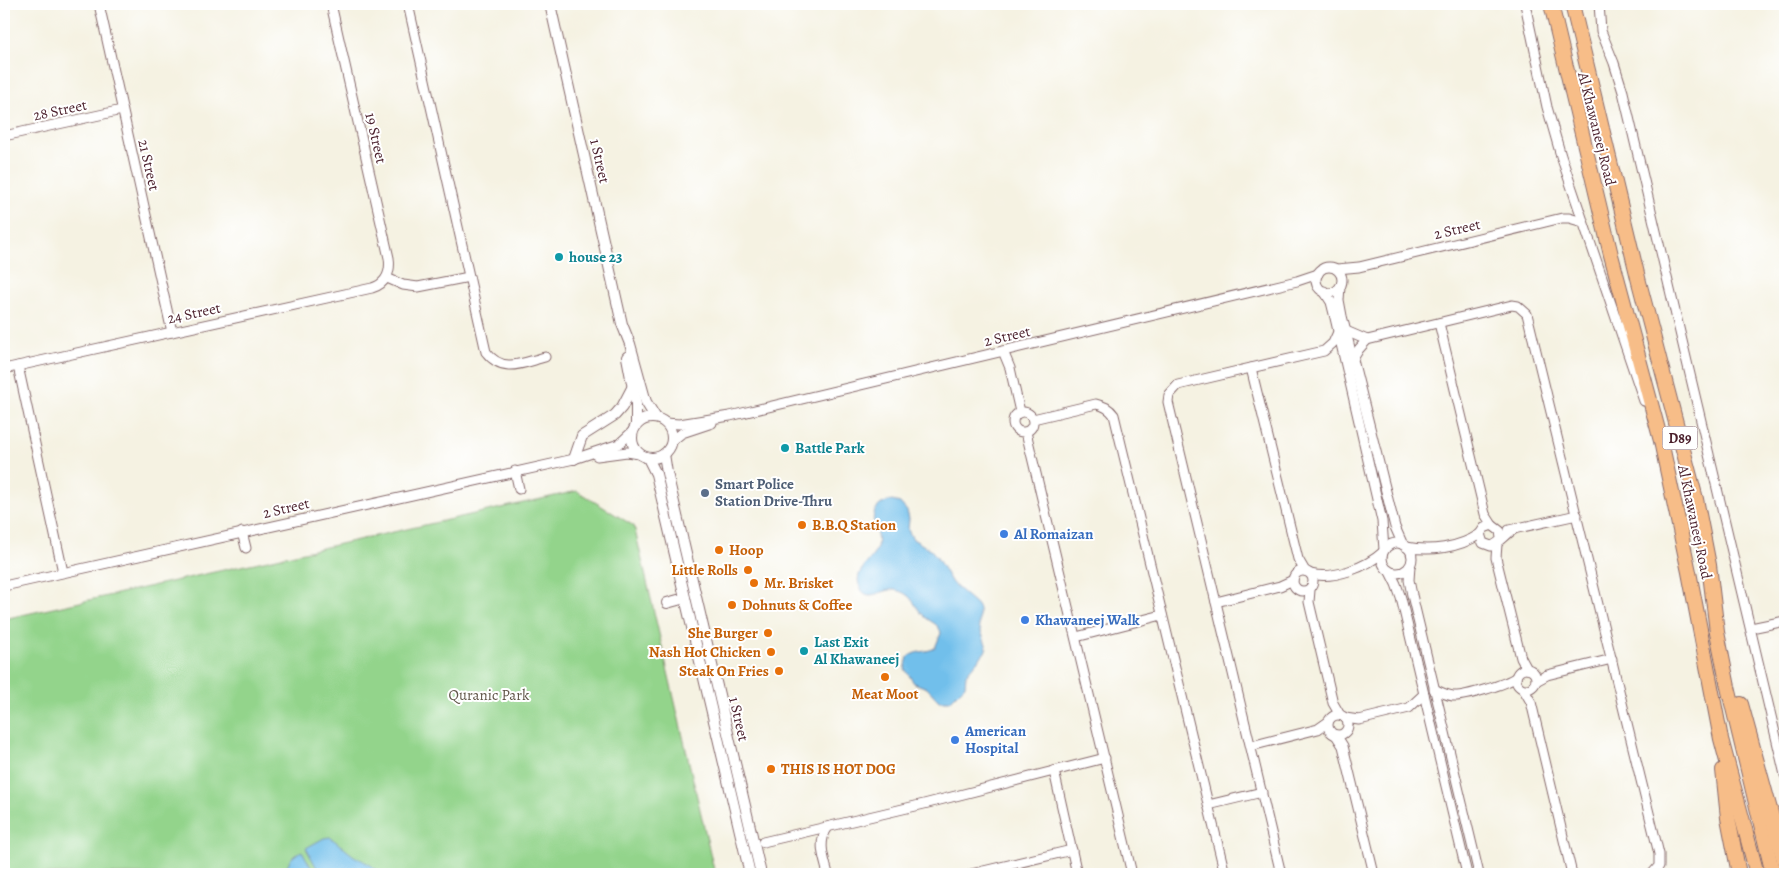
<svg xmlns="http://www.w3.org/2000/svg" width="1789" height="878" viewBox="0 0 1789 878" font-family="Alegreya,serif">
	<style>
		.green { fill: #93d48b; stroke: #6e7a5b }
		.water { fill: #71bfeb; stroke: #5e6f8b }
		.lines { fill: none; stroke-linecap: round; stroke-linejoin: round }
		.minor-casing { stroke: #86696b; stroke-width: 11 }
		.tertiary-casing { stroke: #86696b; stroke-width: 12 }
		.trunk-casing { stroke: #86696b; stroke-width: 16 }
		.minor { stroke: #fff; stroke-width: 9 }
		.tertiary { stroke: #fff; stroke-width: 10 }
		.trunk { stroke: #f7bd88; stroke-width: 14 }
		.culture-dot { fill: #0f9aa8; stroke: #fff; stroke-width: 2 }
		.service-dot { fill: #5c6f8a; stroke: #fff; stroke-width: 2 }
		.food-dot { fill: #e8710a; stroke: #fff; stroke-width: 2 }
		.shop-dot { fill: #3f7fe0; stroke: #fff; stroke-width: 2 }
		.labels { text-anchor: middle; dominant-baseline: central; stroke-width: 4; stroke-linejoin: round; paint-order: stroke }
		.shield { fill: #fff; stroke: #80626b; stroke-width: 1 }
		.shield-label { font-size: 14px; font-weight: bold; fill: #4a1f2b }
		.street-label { font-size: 15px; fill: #4a1f2b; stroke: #fff }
		.culture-label { font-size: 15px; font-weight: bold; fill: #0d838f; stroke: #fff; text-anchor: start }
		.service-label { font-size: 15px; font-weight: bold; fill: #4e5e75; stroke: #fff; text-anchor: start }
		.food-label { font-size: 15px; font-weight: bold; fill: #c56008; stroke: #fff; text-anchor: start }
		.shop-label { font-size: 15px; font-weight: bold; fill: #366cbe; stroke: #fff; text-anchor: start }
		.park-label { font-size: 15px; fill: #605548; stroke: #fff }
	</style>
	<rect width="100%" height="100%" fill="#fff"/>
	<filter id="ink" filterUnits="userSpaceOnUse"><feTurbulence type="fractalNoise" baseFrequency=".02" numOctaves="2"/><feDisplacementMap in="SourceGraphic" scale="10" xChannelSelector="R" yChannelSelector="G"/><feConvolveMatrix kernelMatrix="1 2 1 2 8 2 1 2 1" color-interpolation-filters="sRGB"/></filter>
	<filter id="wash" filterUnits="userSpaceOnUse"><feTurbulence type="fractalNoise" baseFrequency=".0096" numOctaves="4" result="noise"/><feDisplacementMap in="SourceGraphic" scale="20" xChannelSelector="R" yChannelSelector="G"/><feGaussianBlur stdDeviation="1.12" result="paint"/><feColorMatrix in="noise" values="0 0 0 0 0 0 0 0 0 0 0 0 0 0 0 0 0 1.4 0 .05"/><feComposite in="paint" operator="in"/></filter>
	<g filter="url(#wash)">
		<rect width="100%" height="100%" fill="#f5f2e2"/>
		<polygon class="green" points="577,491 634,526 715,874 4,874 4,619"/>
		<g class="water">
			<path d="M892,501L900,503L907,511L909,519L908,530L913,539L931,550L936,556L952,583L976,604L979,609V626L987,647L985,652L966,675L965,686L950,701H939L927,688L914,683L905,669L908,657C916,650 926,653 935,648L941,633C939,623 929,622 923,615C913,604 912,593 894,590C883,588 867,604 860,587C852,571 873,562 877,547C879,539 876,532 874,524C871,511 879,502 892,501Z"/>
			<polygon points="330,837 354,856 369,864 383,874 320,874 306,848 324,838"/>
			<path d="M302,851L315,874H285C287,863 291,856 302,851Z"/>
		</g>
	</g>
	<g filter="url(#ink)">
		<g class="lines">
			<defs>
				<g id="minor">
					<polyline points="99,4 172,332"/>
					<path d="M408,4L486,352C503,374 522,363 545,357"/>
					<polyline points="1525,4 1547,107 1561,156 1644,401"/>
					<polyline points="1599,4 1601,31 1614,63 1623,92 1785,775"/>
					<polyline points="4,136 122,110"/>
					<circle cx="1329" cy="280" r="13"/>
					<polyline points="1337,269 1359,267 1562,218 1569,218 1583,222"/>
					<polyline points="387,278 403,285 418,287 469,277"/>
					<polyline points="1340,287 1339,300 1342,316 1395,527 1403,545"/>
					<polyline points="1324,291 1331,302 1335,318 1382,521 1384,550"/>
					<polyline points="1439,323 1485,514 1492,525"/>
					<polyline points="1346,331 1367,340 1512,305 1518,306 1527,314 1659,854 1659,866 1652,874"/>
					<polyline points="1003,351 1010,368 1020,412"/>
					<polyline points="1353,359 1359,349 1367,340"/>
					<polyline points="18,366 63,572"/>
					<polyline points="1251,368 1298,559 1305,571"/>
					<path d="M4,369L372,288C386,284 391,272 389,258L331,4"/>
					<circle cx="1023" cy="422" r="10"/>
					<path d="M1033,419L1096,404C1104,406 1109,408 1114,415L1225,874"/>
					<polyline points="666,423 679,424 730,416 1297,281 1318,274"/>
					<polyline points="1026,432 1132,874"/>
					<polyline points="672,441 682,433 712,423"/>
					<polyline points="597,456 627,452 639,454"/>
					<polyline points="515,471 519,489"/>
					<polyline points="1509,530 1577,515"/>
					<polyline points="242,532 246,548"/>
					<path d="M1501,538L1500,531L1492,525L1484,528L1480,534L1483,543L1491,546C1498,545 1505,535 1513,530"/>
					<circle cx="1397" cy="558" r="15"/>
					<polyline points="1497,544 1496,558 1521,658 1527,669"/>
					<path d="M1406,547C1430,552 1459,548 1480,534"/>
					<polyline points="1410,566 1409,580 1412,595 1479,874"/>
					<circle cx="1303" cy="581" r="10"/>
					<polyline points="1390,572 1396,584 1401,598 1467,874"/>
					<path d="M1311,574C1333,580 1367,567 1383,552"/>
					<polyline points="4,586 574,459 619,444 633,431"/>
					<polyline points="1310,590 1309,602 1333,703 1340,715"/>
					<polyline points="1216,602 1280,586 1293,580"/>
					<polyline points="1751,628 1785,621"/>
					<polyline points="1076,637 1162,615"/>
					<circle cx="1526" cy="679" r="10"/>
					<polyline points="1536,681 1547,675 1612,659"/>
					<path d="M1434,689C1440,692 1446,695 1453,696C1464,697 1507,684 1516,677"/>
					<polyline points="1524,690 1531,702 1572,874"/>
					<circle cx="1338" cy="725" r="10"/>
					<polyline points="1345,718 1359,720 1409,708 1424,694"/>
					<polyline points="1336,735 1343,746 1374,874"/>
					<polyline points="1251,746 1318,729 1328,722"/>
					<polyline points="1054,771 1077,874"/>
					<polyline points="1208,805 1262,792"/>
					<polyline points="763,842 924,804 1105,758"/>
					<path d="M828,874C824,858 817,842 828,827"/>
					<polyline points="971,874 1072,850"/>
					<polyline points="1281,874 1168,402 1169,395 1178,385 1324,351 1333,343 1338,332"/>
				</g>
				<g id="tertiary">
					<polyline points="550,4 622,324 630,344 646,402 656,418"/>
					<polyline points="627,357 636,404 636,425"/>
					<circle cx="652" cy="438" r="20"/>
					<polyline points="664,454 667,473 761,874"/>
					<polyline points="648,458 656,474 750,874"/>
					<polyline points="574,459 582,436 615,415 622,407 633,386"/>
					<polyline points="667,603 685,598"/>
				</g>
				<g id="trunk">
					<polyline points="1551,4 1611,255 1661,441 1689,572 1721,739 1757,874"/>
					<polyline points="1572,4 1639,282 1696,499 1709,565 1717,632 1728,687 1773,874"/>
					<polyline points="1741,704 1785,864"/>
					<polyline points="1723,770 1728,818 1739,874"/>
				</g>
			</defs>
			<use href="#minor" class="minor-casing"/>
			<use href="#tertiary" class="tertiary-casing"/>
			<use href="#trunk" class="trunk-casing"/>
			<use href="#minor" class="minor"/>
			<use href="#tertiary" class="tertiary"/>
			<use href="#trunk" class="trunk"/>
		</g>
	</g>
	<g class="culture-dot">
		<circle cx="559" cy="257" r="5"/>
		<circle cx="785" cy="448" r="5"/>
		<circle cx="804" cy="651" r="5"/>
	</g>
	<circle class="service-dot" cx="705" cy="493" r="5"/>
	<g class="food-dot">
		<circle cx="802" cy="525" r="5"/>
		<circle cx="719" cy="550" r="5"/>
		<circle cx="748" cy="570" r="5"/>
		<circle cx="754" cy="583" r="5"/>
		<circle cx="732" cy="605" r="5"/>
		<circle cx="768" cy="633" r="5"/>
		<circle cx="771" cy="652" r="5"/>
		<circle cx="779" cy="671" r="5"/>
		<circle cx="885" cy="677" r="5"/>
		<circle cx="771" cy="769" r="5"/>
	</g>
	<g class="shop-dot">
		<circle cx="1004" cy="534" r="5"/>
		<circle cx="1025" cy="620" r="5"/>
		<circle cx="955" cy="740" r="5"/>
	</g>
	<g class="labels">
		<rect class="shield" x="1662.5" y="426.5" width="35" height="23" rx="4"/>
		<g class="shield-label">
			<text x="1680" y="438">D89</text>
		</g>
		<g class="street-label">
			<text transform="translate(60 110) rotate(-12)">28 Street</text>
			<text transform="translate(1597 129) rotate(76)">Al Khawaneej Road</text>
			<text transform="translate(376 138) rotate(77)">19 Street</text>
			<text transform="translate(600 161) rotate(77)">1 Street</text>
			<text transform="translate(149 165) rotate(77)">21 Street</text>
			<text transform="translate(1457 229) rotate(-13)">2 Street</text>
			<text transform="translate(194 313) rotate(-12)">24 Street</text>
			<text transform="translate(1007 336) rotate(-13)">2 Street</text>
			<text transform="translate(286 508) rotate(-13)">2 Street</text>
			<text transform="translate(1695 522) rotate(78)">Al Khawaneej Road</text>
			<text transform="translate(739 719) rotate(77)">1 Street</text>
		</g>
		<g class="culture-label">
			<text x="569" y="257">house 23</text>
			<text x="795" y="448">Battle Park</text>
			<text x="814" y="642">Last Exit<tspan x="814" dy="17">Al Khawaneej</tspan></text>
		</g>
		<g class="service-label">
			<text x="715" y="484">Smart Police<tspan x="715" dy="17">Station Drive-Thru</tspan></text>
		</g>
		<g class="food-label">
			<text x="812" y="525">B.B.Q Station</text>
			<text x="729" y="550">Hoop</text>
			<text x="738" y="570" text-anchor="end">Little Rolls</text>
			<text x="764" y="583">Mr. Brisket</text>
			<text x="742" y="605">Dohnuts &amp; Coffee</text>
			<text x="758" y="633" text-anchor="end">She Burger</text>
			<text x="761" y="652" text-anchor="end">Nash Hot Chicken</text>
			<text x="769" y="671" text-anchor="end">Steak On Fries</text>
			<text x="885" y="694" text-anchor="middle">Meat Moot</text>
			<text x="781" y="769">THIS IS HOT DOG</text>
		</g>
		<g class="shop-label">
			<text x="1014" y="534">Al Romaizan</text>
			<text x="1035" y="620">Khawaneej Walk</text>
			<text x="965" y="731">American<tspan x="965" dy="17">Hospital</tspan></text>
		</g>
		<g class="park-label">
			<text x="489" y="695">Quranic Park</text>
		</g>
	</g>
	<rect width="1789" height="878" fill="none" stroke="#fff" stroke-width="20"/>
</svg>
